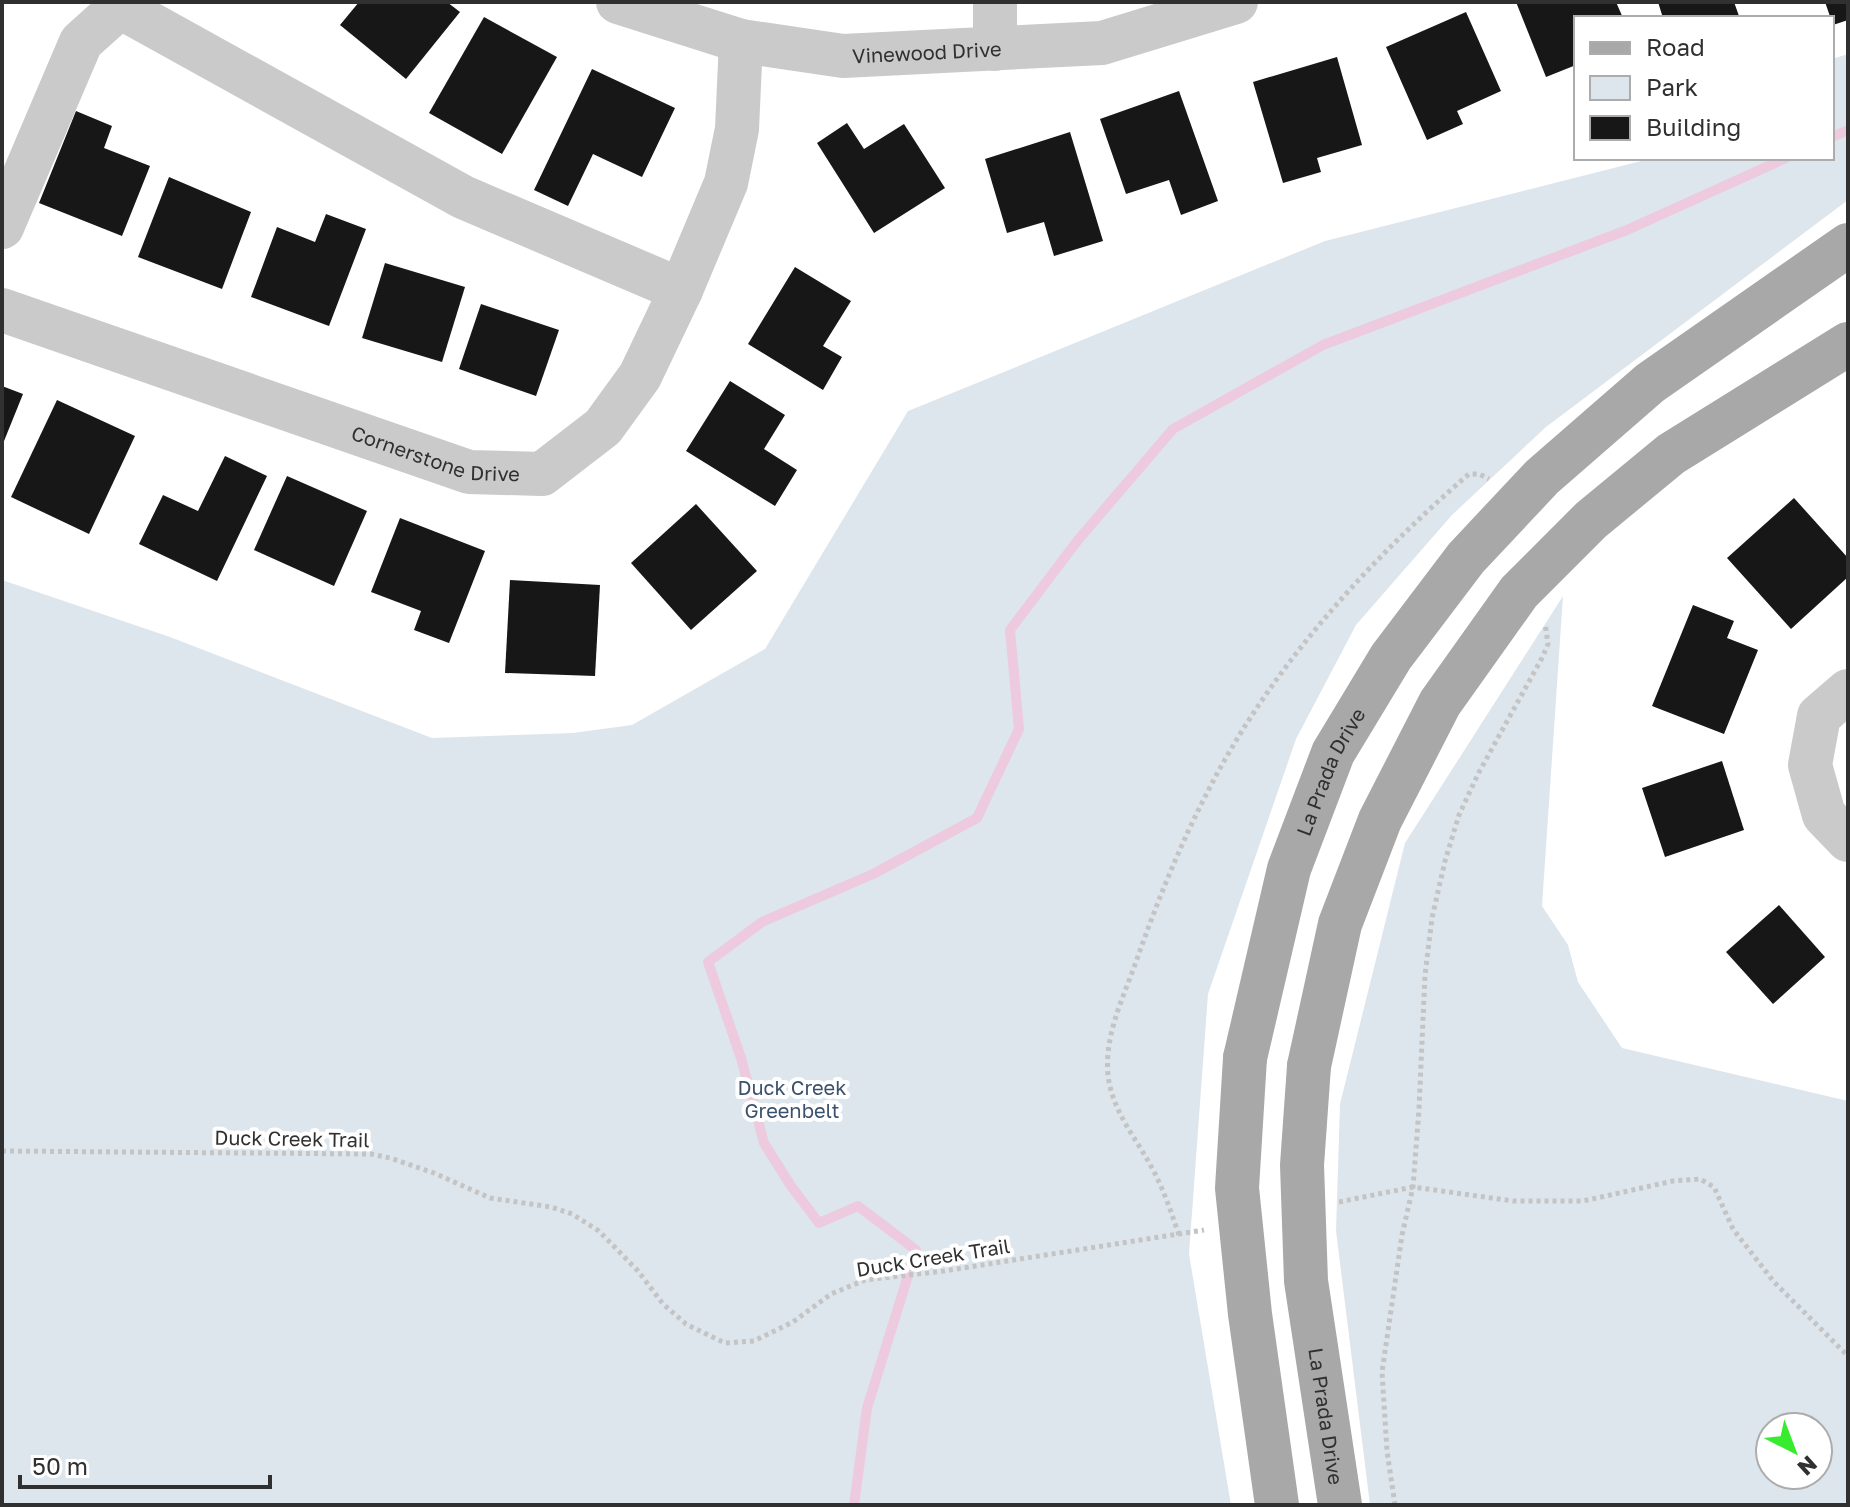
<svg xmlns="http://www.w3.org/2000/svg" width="1850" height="1507" viewBox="0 0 1850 1507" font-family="'Golos Text',sans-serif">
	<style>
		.green { fill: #dee6ed; fill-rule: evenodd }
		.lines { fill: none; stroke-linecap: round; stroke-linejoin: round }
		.stream { stroke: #edcade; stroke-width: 10 }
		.building { fill: #171717 }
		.path { stroke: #c4c4c4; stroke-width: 5; stroke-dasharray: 4 4; stroke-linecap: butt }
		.minor { stroke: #cacaca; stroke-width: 44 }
		.major { stroke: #a8a8a8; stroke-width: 44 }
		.major-bridge { stroke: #a8a8a8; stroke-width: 44 }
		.labels { text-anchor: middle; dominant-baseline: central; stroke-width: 8; stroke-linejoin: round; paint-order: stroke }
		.street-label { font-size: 20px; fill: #303030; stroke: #fff }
		.park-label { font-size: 20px; fill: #3b516e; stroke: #fff }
	</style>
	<rect width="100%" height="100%" fill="#fff"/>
	<g class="green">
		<polygon points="1848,54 1848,200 1546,427 1452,515 1356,625 1296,739 1208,994 1189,1254 1231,1505 2,1505 2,580 170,637 432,738 573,733 632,725 765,649 908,411 1325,241 1653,158 1832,158 1832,59"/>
		<path d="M1563,596L1542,906L1568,945L1578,982L1622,1048L1848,1101V1505H1370L1336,1231L1340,1104L1405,843ZM1770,1427H1818V1475H1770Z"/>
	</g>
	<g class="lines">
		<g class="stream">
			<polyline points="1832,137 1848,130"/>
			<polyline points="854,1505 867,1408 916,1250 858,1206 819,1223 791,1186 764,1143 741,1058 708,962 762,922 873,874 977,818 1019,729 1010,630 1078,540 1173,429 1323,345 1627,230 1786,158"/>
		</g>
	</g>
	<g class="building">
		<polygon points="359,2 447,2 460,12 406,79 340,25"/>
		<polygon points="1516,2 1616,2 1623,18 1576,18 1576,65 1546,77"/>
		<polygon points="1658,2 1734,2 1739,16 1663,18"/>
		<polygon points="1825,2 1848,2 1848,20 1833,25"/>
		<polygon points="1466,12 1501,91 1457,111 1463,124 1427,140 1386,47"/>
		<polygon points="484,17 557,57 502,154 429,113"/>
		<polygon points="1337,57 1362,145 1317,158 1321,172 1283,183 1253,82"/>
		<polygon points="592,69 675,108 642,177 593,154 568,206 534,190"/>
		<polygon points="1179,91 1218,201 1181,215 1169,180 1126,194 1100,119"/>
		<polygon points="76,111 112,126 104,148 150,166 122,236 39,203"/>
		<polygon points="847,123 864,149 904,124 945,188 874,233 817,143"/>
		<polygon points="1070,132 1103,241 1054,256 1044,222 1007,233 985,159"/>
		<polygon points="169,177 251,212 222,289 138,257"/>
		<polygon points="326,214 366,229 329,326 251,297 277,227 315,242"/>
		<polygon points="385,263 465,287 442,362 362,338"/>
		<polygon points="795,267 851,301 823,346 842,357 823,390 748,344"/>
		<polygon points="481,304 559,330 536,396 459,369"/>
		<polygon points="730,381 785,415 764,449 797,470 775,506 686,451"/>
		<polygon points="2,386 23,394 2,446"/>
		<polygon points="57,400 135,436 89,534 11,497"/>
		<polygon points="225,456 267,476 217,581 139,544 163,495 198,511"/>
		<polygon points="287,476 367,511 334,586 254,550"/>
		<polygon points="1794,498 1848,558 1848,577 1791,629 1727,558"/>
		<polygon points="696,504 757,571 691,630 631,563"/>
		<polygon points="400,518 485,551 449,643 414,630 421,611 371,592"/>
		<polygon points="510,580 600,585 595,676 505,673"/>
		<polygon points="1693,605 1734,621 1727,638 1758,650 1724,734 1652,706"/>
		<polygon points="1722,761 1744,830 1665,857 1642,788"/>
		<polygon points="1779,905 1825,957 1773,1004 1726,952"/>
	</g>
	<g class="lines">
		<g class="path">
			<polyline points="2,1151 371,1154 390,1158 434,1173 490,1198 551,1207 572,1214 599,1231 638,1271 663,1304 686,1324 725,1343 754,1341 793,1322 831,1294 865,1280 944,1271 1204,1230"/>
			<polyline points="1339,1202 1413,1187 1513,1201 1583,1201 1673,1181 1700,1179 1714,1187 1733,1229 1774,1282 1848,1356"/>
			<path d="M1179,1235C1171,1212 1164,1190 1152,1168C1136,1138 1112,1111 1108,1075C1104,1035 1124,996 1137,959C1157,902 1180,845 1208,791C1270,669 1366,563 1469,474H1479L1489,479"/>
			<polyline points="1395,1505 1387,1451 1382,1372 1402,1235 1413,1187 1419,1109 1425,975 1432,918 1445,861 1459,815 1478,774 1542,658 1548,644 1545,623"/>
		</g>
		<g class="minor">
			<path id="s1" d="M618,2L741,41L843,56L1102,43L1236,2"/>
			<polyline points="995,49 995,2"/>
			<polyline points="2,227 81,42 120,7 463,197 681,290"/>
			<path id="s2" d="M2,310L469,472L542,474L603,427L640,376L681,290L726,183L737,129L741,41"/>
			<polyline points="1848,691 1819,716 1810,765 1824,815 1848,840"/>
		</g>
		<g class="major">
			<path id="s3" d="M1245,1058L1289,869L1333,753L1391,657L1466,558L1542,477L1650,383L1848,245"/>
			<polyline points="1309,1066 1340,924 1380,820 1440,703 1519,592 1591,520 1671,454 1848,344"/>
		</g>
		<g class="major-bridge">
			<polyline points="1245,1058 1237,1188 1250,1314 1277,1505"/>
			<path id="s4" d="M1309,1066L1302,1165L1306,1281L1340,1505"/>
		</g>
	</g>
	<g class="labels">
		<g class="street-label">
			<text stroke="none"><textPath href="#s1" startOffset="316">Vinewood Drive</textPath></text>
			<text stroke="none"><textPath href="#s2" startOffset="458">Cornerstone Drive</textPath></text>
			<text stroke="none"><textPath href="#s3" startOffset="300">La Prada Drive</textPath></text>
			<text transform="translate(292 1138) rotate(1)">Duck Creek Trail</text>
			<text transform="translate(933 1257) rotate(-9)">Duck Creek Trail</text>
			<text stroke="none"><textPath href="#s4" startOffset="352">La Prada Drive</textPath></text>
		</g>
		<g class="park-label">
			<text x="792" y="1087">Duck Creek<tspan x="792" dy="23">Greenbelt</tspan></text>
		</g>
	</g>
	<rect width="1850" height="1507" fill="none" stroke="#303030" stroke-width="8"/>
	<rect x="1574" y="16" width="260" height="144" fill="#ffffff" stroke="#acacac" stroke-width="2"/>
	<rect x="1590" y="42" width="40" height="12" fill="#a8a8a8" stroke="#acacac" stroke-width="2"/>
	<text x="1646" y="56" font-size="24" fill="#303030">Road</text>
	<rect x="1590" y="76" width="40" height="24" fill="#dee6ed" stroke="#acacac" stroke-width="2"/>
	<text x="1646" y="96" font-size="24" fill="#303030">Park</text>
	<rect x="1590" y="116" width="40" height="24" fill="#171717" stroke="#acacac" stroke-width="2"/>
	<text x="1646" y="136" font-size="24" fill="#303030">Building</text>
	<g transform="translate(1794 1451) rotate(138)"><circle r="38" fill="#ffffff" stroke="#acacac" stroke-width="2"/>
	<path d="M0-6L14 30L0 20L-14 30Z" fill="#37eb2e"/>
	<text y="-12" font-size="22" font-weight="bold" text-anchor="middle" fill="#303030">N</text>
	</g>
	<path d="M20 1475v12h250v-12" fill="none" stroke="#303030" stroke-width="4"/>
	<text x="32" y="1475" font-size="24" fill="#303030" stroke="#ffffff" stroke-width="6" paint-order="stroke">50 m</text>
</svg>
